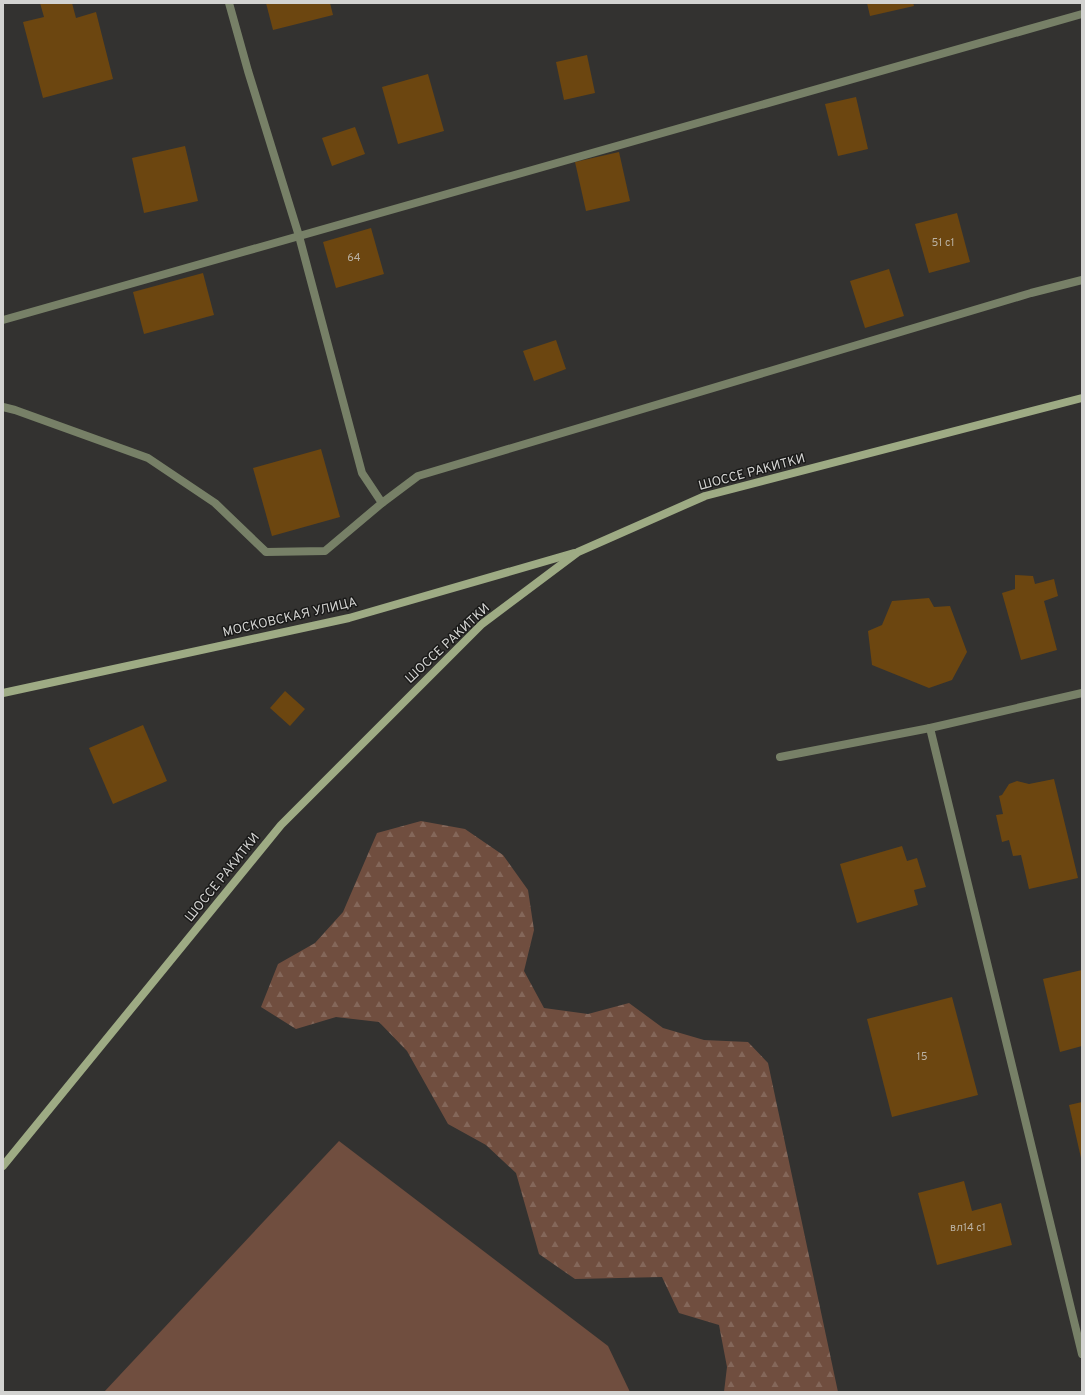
<svg xmlns="http://www.w3.org/2000/svg" width="1085" height="1395" viewBox="0 0 1085 1395" font-family="Overpass,sans-serif">
	<style>
		.grass { fill: #704e3f }
		.forest { fill: url(#forest-firs) }
		.building { fill: #6c4610 }
		.lines { fill: none; stroke-linecap: round; stroke-linejoin: round }
		.street { stroke: #778067; stroke-width: 8 }
		.secondary { stroke: #9eab84; stroke-width: 8 }
		.labels { text-anchor: middle; dominant-baseline: central; stroke-width: 3; stroke-linejoin: round; paint-order: stroke }
		.number-label { font-size: 11px; fill: #b9b0a1 }
		.street-label { font-size: 13px; fill: #d3d3d1; stroke: #1a1a19 }
	</style>
	<defs>
		<pattern id="forest-firs" width="22" height="20" patternUnits="userSpaceOnUse"><rect width="22" height="20" fill="#704e3f"/><path d="M5 1l3.5 6h-7zM16 11l3.5 6h-7z" fill="#84675a"/></pattern>
	</defs>
	<rect width="100%" height="100%" fill="#333230"/>
	<polygon class="grass" points="339,1141 608,1346 630,1392 104,1392"/>
	<polygon class="forest" points="421,821 465,829 503,855 528,890 534,930 524,971 544,1008 588,1014 629,1003 663,1028 704,1040 748,1042 768,1063 838,1392 724,1392 727,1367 719,1325 679,1313 662,1277 575,1279 539,1254 516,1173 486,1145 448,1124 407,1051 379,1022 336,1017 296,1029 261,1007 278,964 315,943 343,912 377,833"/>
	<g class="building">
		<polygon points="40,3 72,3 76,18 96,12 113,79 43,98 23,22 44,17"/>
		<polygon points="266,3 330,3 333,15 273,30"/>
		<polygon points="867,3 913,3 914,6 870,16"/>
		<polygon points="587,55 595,93 564,100 556,62"/>
		<polygon points="428,74 444,131 398,144 382,87"/>
		<polygon points="856,97 868,149 838,156 825,104"/>
		<polygon points="355,127 365,154 332,166 322,138"/>
		<polygon points="185,146 198,201 144,213 132,158"/>
		<polygon points="619,152 630,201 586,211 575,162"/>
		<polygon points="957,213 970,262 929,273 915,224"/>
		<polygon points="371,228 384,274 336,288 323,242"/>
		<polygon points="889,269 904,316 865,328 850,281"/>
		<polygon points="203,273 214,315 144,334 133,292"/>
		<polygon points="556,340 566,369 534,381 523,351"/>
		<polygon points="321,449 340,517 272,536 253,468"/>
		<polygon points="1015,575 1033,576 1035,584 1054,579 1058,596 1044,601 1057,650 1021,660 1002,593 1015,589"/>
		<polygon points="929,598 934,607 950,606 967,652 952,680 929,688 872,665 868,631 882,625 892,601"/>
		<polygon points="285,691 305,709 290,726 270,708"/>
		<polygon points="143,725 167,781 113,804 89,748"/>
		<polygon points="1054,779 1078,878 1029,889 1021,855 1013,856 1009,840 1002,842 996,815 1003,814 999,796 1002,795 1009,784 1017,781 1029,784"/>
		<polygon points="902,846 907,861 917,858 926,887 914,890 918,905 857,923 840,864"/>
		<polygon points="1082,970 1082,1046 1060,1052 1043,979"/>
		<polygon points="952,997 978,1095 892,1117 867,1019"/>
		<polygon points="1082,1102 1082,1158 1081,1158 1069,1105"/>
		<polygon points="964,1181 972,1211 1001,1203 1012,1245 937,1265 918,1193"/>
	</g>
	<g class="lines">
		<g class="street">
			<polyline points="229,3 248,71 299,236 362,473 382,503"/>
			<polyline points="3,320 1082,14"/>
			<polyline points="3,407 15,410 148,458 215,503 266,552 325,551 382,503 418,476 1031,293 1082,280"/>
			<polyline points="930,728 1082,1354"/>
			<polyline points="780,757 930,728 1082,693"/>
		</g>
		<g class="secondary">
			<polyline points="3,693 349,618 574,553"/>
			<polyline points="3,1166 281,825 482,624 578,552 705,496 1082,398"/>
		</g>
	</g>
	<g class="labels">
		<g class="number-label">
			<text x="943" y="243">51 с1</text>
			<text x="354" y="258">64</text>
			<text x="922" y="1057">15</text>
			<text x="968" y="1228">вл14 с1</text>
		</g>
		<g class="street-label">
			<text transform="translate(752 473) rotate(-15)">ШОССЕ РАКИТКИ</text>
			<text transform="translate(290 618) rotate(-13)">МОСКОВСКАЯ УЛИЦА</text>
			<text transform="translate(448 644) rotate(-43)">ШОССЕ РАКИТКИ</text>
			<text transform="translate(223 878) rotate(-51)">ШОССЕ РАКИТКИ</text>
		</g>
	</g>
	<rect width="1085" height="1395" fill="none" stroke="#d3d3d1" stroke-width="8"/>
</svg>
